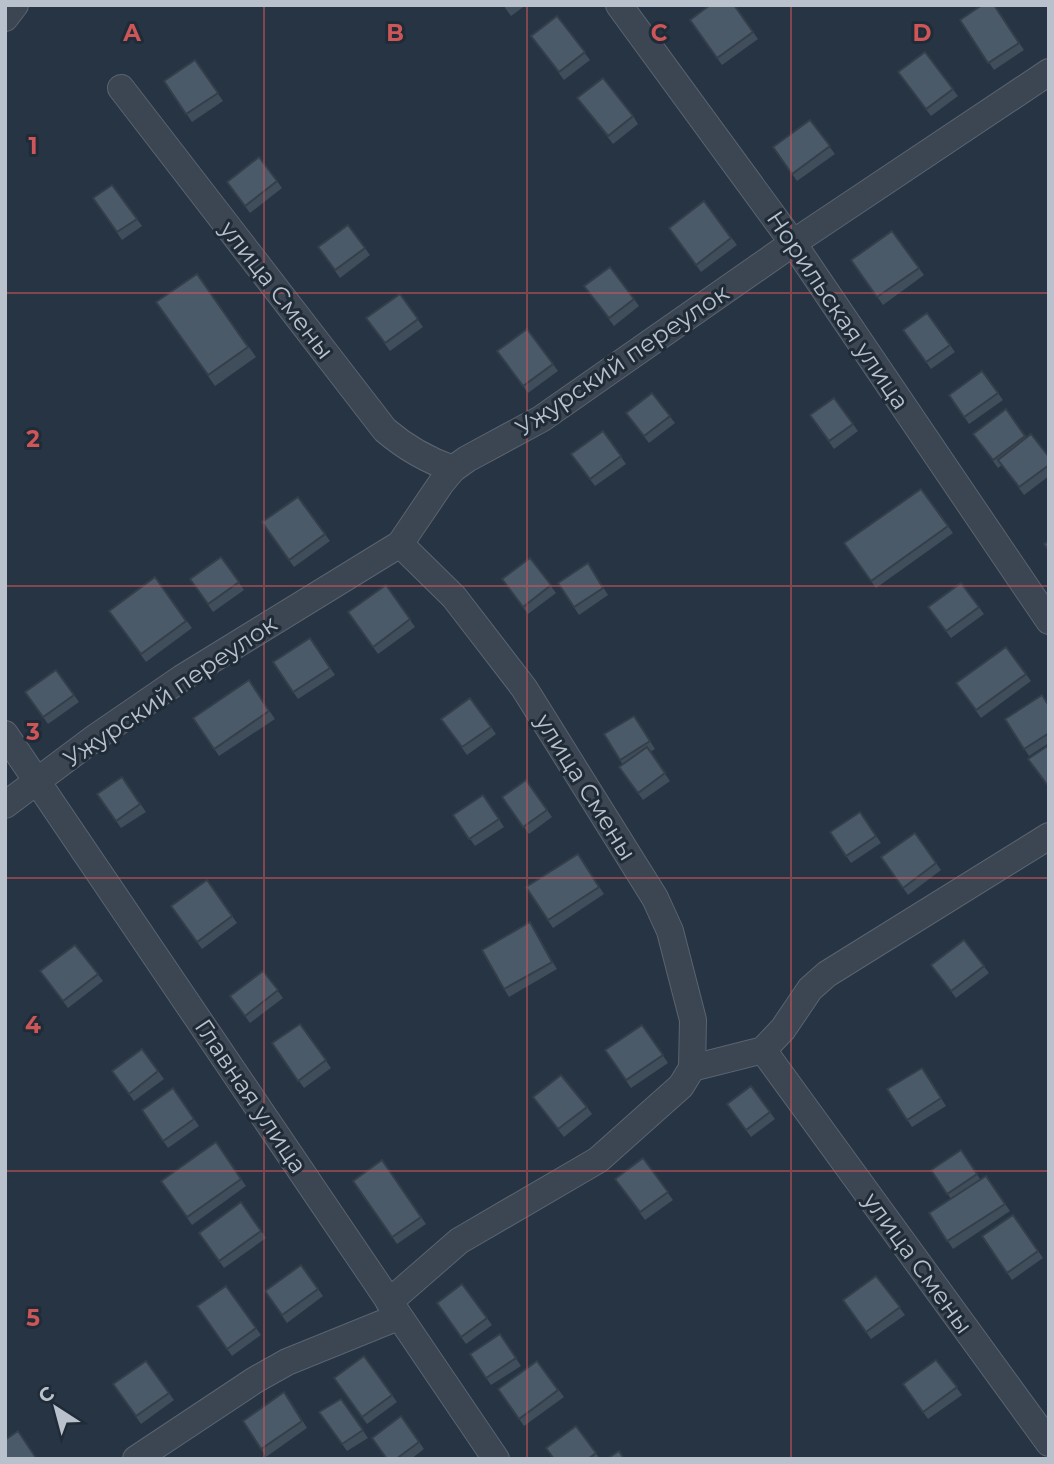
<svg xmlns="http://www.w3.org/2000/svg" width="1054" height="1464" viewBox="0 0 1054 1464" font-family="Montserrat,sans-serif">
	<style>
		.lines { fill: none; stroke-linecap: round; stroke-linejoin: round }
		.street-casing { stroke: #5a6470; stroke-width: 28 }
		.street { stroke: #3b4652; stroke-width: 26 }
		.wall { fill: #404d5a }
		.shaded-wall { fill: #343f4a }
		.building { fill: #4b5a69; stroke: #343f4a; stroke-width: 2 }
		.grid { fill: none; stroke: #cd5659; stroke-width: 2; stroke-opacity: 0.55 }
		.labels { text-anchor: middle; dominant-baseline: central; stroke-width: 6; stroke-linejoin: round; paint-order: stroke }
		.street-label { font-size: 24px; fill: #b9c1cc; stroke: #202b38 }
		.grid-label { font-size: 23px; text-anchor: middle; font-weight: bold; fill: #cd5659; stroke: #202b38; stroke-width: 6; stroke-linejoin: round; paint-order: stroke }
	</style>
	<rect width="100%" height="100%" fill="#273443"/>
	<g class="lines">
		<defs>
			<g id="street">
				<polyline points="619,5 793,243 1049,621"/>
				<polyline points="5,18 15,5"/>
				<path d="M121,88L385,430C406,448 427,460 453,469"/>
				<polyline points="400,544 454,597 524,688 655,898 670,931 693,1020 692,1068"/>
				<polyline points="5,734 496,1459"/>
				<polyline points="5,805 96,737 182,678 400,544 442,482 453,469 467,459 541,419 793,243 1049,72"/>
				<polyline points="763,1050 1049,1443"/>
				<polyline points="389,1302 459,1241 598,1160 681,1086 692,1068 763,1050 783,1029 810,989 827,974 1049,836"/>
				<polyline points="136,1459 255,1380 287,1362 398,1317"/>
			</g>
		</defs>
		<use href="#street" class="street-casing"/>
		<use href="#street" class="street"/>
	</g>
	<g class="wall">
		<polygon points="503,5 526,5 511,16"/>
		<polygon points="734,5 758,39 722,65 690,20"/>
		<polygon points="994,5 1024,50 994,70 960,20"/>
		<polygon points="557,16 590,60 564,80 531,36"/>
		<polygon points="925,52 958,96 931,116 898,72"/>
		<polygon points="195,60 223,101 192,122 164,81"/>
		<polygon points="577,98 633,116 638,124 613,144"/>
		<polygon points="810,120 835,154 797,181 773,147"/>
		<polygon points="277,181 282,188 250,213 227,182"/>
		<polygon points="112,185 142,226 122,240 93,198"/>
		<polygon points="704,201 737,245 701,272 669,228"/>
		<polygon points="348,225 370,255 340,278 318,247"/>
		<polygon points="892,231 924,275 883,305 851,260"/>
		<polygon points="197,274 256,357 215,386 156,302"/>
		<polygon points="584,286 634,299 639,306 614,326"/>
		<polygon points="400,294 423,327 390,351 366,318"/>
		<polygon points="927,313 955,352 931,369 903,330"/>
		<polygon points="527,329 558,371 528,393 497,351"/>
		<polygon points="982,371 1003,400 969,424 949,395"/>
		<polygon points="652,393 675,423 649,443 626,413"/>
		<polygon points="834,398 858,431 834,449 810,415"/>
		<polygon points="1006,409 1027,438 1049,457 1049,476 1024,495 1002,465 998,468 973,434"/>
		<polygon points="603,431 626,464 595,486 571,454"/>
		<polygon points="921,489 953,533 876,588 844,543"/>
		<polygon points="298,497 330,541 294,567 262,522"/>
		<polygon points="221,557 244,590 213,612 190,579"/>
		<polygon points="530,558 556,593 528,614 502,579"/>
		<polygon points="588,563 608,595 579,615 558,583"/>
		<polygon points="155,577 192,628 146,662 109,611"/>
		<polygon points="961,583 984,614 951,638 928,607"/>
		<polygon points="386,585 415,627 378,654 348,612"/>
		<polygon points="310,638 335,675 298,699 273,662"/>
		<polygon points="1006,647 1031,681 981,718 956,683"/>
		<polygon points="56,670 79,702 48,724 25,692"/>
		<polygon points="249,680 275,719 219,756 193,718"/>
		<polygon points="1049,705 1049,743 1029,756 1005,719"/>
		<polygon points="634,716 655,749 650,752 670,781 643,800 619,767 623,765 604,734"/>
		<polygon points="441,719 491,727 496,734 467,755"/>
		<polygon points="122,777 146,812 121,828 97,794"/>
		<polygon points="526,780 552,817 529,834 502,797"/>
		<polygon points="483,795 504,827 475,846 453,815"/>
		<polygon points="860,812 881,843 851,863 830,832"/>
		<polygon points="915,833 941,870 908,895 881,857"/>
		<polygon points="578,854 604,894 553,928 526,887"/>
		<polygon points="207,880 237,923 202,949 171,906"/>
		<polygon points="535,930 557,969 509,997 504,989"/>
		<polygon points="964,940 989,973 956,998 931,965"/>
		<polygon points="75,945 103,981 68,1008 40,971"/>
		<polygon points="263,971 283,998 250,1023 230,996"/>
		<polygon points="300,1024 331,1068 304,1088 272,1043"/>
		<polygon points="642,1025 668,1063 631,1088 605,1050"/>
		<polygon points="142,1049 164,1079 134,1101 112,1071"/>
		<polygon points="922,1068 946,1106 912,1127 887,1089"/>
		<polygon points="751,1086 775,1119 751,1137 727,1104"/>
		<polygon points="173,1088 199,1126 168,1148 142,1110"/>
		<polygon points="538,1104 587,1107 592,1114 564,1137"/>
		<polygon points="216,1142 246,1186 192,1225 161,1181"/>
		<polygon points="961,1150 980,1179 986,1176 1010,1211 953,1249 929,1213 951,1199 931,1170"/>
		<polygon points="643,1158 673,1200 645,1220 615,1179"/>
		<polygon points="382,1160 426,1224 397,1244 353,1181"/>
		<polygon points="241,1202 266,1238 224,1268 199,1233"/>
		<polygon points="1013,1215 1043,1258 1012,1280 982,1236"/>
		<polygon points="301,1265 323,1296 287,1323 265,1291"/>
		<polygon points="876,1276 905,1315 871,1339 843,1300"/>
		<polygon points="462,1284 492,1325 466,1344 437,1303"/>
		<polygon points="226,1286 261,1335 232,1356 197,1306"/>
		<polygon points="500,1334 521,1366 491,1385 470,1354"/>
		<polygon points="364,1356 397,1402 367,1424 334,1378"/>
		<polygon points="936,1360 962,1395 928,1419 903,1384"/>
		<polygon points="146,1361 174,1400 141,1424 113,1384"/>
		<polygon points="537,1361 564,1397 524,1426 498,1389"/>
		<polygon points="341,1399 368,1438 347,1451 319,1412"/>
		<polygon points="290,1400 307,1428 266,1457 261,1449"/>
		<polygon points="401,1416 424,1449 411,1459 387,1459"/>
		<polygon points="576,1426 600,1459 554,1459"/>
	</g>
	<polygon class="shaded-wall" points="530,922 535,930 557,969 552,962"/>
	<g class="building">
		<polygon points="710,5 734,5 753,32 717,58 690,20"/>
		<polygon points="982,5 994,5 1019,43 988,63 960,20"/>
		<polygon points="557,16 585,52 559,72 531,36"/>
		<polygon points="925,52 953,89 926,109 898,72"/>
		<polygon points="195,60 218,93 186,114 164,81"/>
		<polygon points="603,78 633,116 608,136 577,98"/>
		<polygon points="810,120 830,146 792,174 773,147"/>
		<polygon points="259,157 277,181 245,206 227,182"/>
		<polygon points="112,185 137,219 117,232 93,198"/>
		<polygon points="704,201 731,238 696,265 669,228"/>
		<polygon points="348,225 365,248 335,270 318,247"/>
		<polygon points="892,231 919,268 877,297 851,260"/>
		<polygon points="610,267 634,299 609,318 584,286"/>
		<polygon points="197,274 248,347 208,375 156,302"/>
		<polygon points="400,294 418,319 385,343 366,318"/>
		<polygon points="927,313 950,345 926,362 903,330"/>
		<polygon points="527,329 553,364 523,386 497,351"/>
		<polygon points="982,371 998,393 964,417 949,395"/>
		<polygon points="652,393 670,416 644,436 626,413"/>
		<polygon points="834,398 853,424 829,441 810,415"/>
		<polygon points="1006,409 1025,436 993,460 973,434"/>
		<polygon points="603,431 621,456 590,479 571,454"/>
		<polygon points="1031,434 1049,457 1049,465 1019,487 998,460"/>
		<polygon points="921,489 948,526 871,581 844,543"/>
		<polygon points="298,497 325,534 289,560 262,522"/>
		<polygon points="1049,541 1049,550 1044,544"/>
		<polygon points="221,557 239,582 208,604 190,579"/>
		<polygon points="530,558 551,585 523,607 502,579"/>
		<polygon points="588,563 603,588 574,607 558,583"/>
		<polygon points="155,577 186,621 141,654 109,611"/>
		<polygon points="961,583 979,607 946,631 928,607"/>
		<polygon points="386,585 410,619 373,647 348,612"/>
		<polygon points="310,638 330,668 293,692 273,662"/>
		<polygon points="1006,647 1026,674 976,710 956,683"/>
		<polygon points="56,670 74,695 43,717 25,692"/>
		<polygon points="249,680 269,711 214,749 193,718"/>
		<polygon points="1042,695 1049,706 1049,733 1024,749 1005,719"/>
		<polygon points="470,698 491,727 462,747 441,719"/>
		<polygon points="634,716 650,741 620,760 604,734"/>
		<polygon points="1049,745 1049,787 1028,759"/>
		<polygon points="647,747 665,773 638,793 619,767"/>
		<polygon points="122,777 140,804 116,821 97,794"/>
		<polygon points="526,780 547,810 523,827 502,797"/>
		<polygon points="483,795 499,819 469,839 453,815"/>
		<polygon points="860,812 876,836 846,856 830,832"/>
		<polygon points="915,833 936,863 903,888 881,857"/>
		<polygon points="578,854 599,887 548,920 526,887"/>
		<polygon points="207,880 232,916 197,942 171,906"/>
		<polygon points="530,922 552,962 504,989 482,950"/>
		<polygon points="964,940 984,966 951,991 931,965"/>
		<polygon points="75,945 98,974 63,1001 40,971"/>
		<polygon points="263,971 278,990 245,1016 230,996"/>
		<polygon points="300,1024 326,1060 298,1081 272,1043"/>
		<polygon points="642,1025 663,1055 626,1080 605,1050"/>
		<polygon points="142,1049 158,1071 129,1094 112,1071"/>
		<polygon points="922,1068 941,1098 907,1120 887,1089"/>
		<polygon points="561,1075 587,1107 558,1129 533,1097"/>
		<polygon points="751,1086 770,1112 746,1130 727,1104"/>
		<polygon points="173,1088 194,1119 163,1141 142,1110"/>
		<polygon points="216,1142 241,1179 187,1217 161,1181"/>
		<polygon points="961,1150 977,1174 947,1194 931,1170"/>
		<polygon points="643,1158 668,1192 640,1212 615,1179"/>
		<polygon points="382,1160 421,1217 392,1237 353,1181"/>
		<polygon points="986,1176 1005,1204 947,1241 929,1213"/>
		<polygon points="241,1202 261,1231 219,1261 199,1233"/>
		<polygon points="1013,1215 1038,1251 1007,1273 982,1236"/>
		<polygon points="301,1265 318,1289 282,1315 265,1291"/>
		<polygon points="876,1276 900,1307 866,1332 843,1300"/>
		<polygon points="462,1284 487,1318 461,1337 437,1303"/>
		<polygon points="226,1286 256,1328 227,1349 197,1306"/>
		<polygon points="500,1334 516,1358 486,1378 470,1354"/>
		<polygon points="364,1356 392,1395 362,1417 334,1378"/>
		<polygon points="936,1360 957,1387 923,1412 903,1384"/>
		<polygon points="146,1361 169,1393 136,1416 113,1384"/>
		<polygon points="537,1361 558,1390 519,1419 498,1389"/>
		<polygon points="284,1392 302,1421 261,1449 243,1421"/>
		<polygon points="341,1399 363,1430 342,1444 319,1412"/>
		<polygon points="401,1416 419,1442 396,1459 387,1459 372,1438"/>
		<polygon points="576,1426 596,1453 588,1459 554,1459 546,1448"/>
		<polygon points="18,1431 36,1458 36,1459 5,1459 5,1440"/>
		<polygon points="619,1451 624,1459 607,1459"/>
	</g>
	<path class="grid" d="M264,5V1459M527,5V1459M791,5V1459M5,293H1049M5,586H1049M5,878H1049M5,1171H1049"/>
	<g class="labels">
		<g class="street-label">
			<text transform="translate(277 290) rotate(52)">улица Смены</text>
			<text transform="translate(838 310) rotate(56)">Норильская улица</text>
			<text transform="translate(622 360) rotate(-34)">Ужурский переулок</text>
			<text transform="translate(170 691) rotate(-34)">Ужурский переулок</text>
			<text transform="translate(586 787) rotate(58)">улица Смены</text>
			<text transform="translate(251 1096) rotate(56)">Главная улица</text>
			<text transform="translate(918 1263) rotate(54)">улица Смены</text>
		</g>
	</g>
	<g class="grid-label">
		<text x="132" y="41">A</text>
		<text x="395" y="41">B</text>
		<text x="659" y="41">C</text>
		<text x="922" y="41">D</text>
		<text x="33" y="154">1</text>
		<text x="33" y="447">2</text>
		<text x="33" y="740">3</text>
		<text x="33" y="1033">4</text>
		<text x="33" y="1326">5</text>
	</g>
	<rect width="1054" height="1464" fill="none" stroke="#b9c1cc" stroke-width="14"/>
	<g transform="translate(56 1408) rotate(324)" stroke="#202b38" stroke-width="5" paint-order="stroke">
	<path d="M0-5L12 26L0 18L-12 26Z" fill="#b9c1cc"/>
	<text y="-10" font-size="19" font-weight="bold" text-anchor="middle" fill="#b9c1cc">С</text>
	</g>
</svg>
